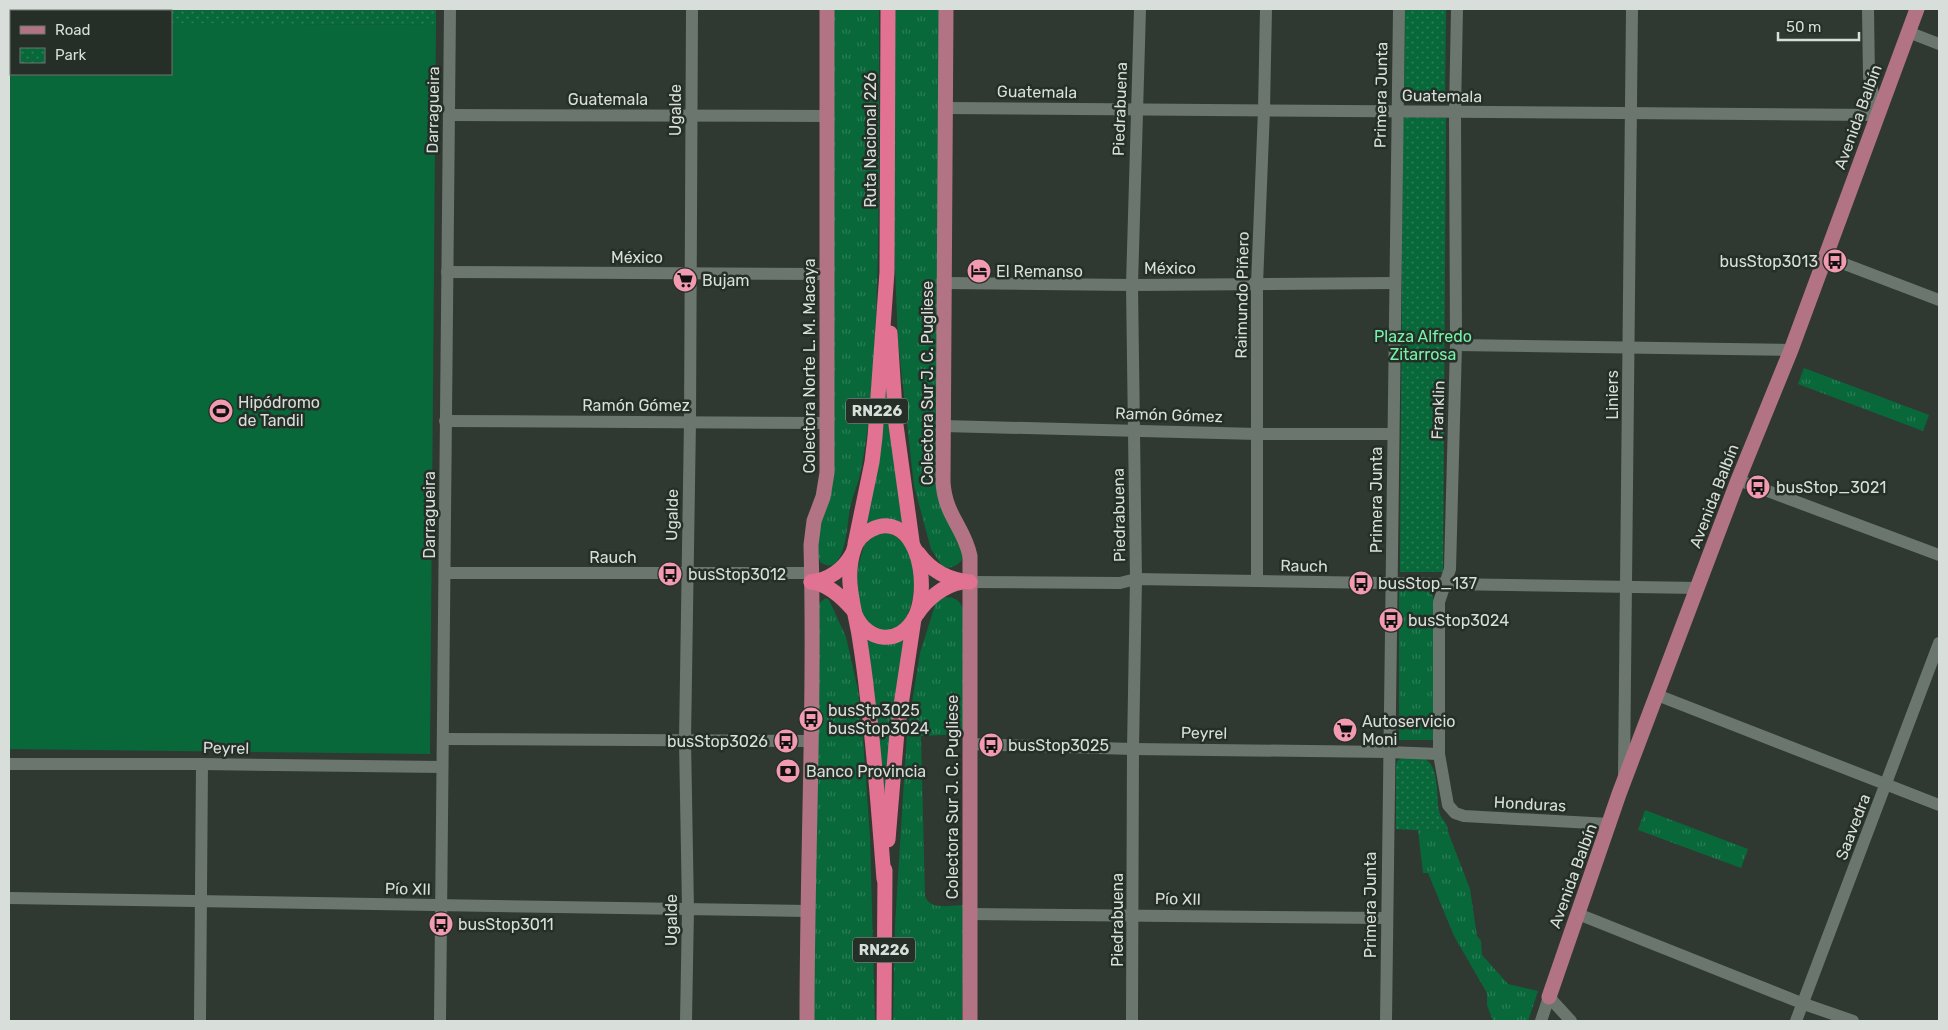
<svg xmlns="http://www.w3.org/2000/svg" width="1948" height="1030" viewBox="0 0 1948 1030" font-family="Rubik,sans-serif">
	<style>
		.grass { fill: url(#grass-tufts) }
		.park { fill: url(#park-dots) }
		.pitch { fill: #08683a }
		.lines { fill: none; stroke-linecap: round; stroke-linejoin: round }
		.minor { stroke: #6b766e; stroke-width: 12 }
		.major { stroke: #b27484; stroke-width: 15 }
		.highway { stroke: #e27292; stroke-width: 15 }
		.labels { text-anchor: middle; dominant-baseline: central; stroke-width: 5; stroke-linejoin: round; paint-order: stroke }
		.shield { fill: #252f28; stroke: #a2aaa5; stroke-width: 1 }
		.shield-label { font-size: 15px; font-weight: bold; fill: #d8deda }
		.street-label { font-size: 16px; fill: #d8deda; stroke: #252f28 }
		.poi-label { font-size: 16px; fill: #d8deda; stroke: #252f28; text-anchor: start }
		.park-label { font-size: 16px; fill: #77f3a9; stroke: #252f28 }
	</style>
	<defs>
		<pattern id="grass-tufts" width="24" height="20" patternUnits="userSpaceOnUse" patternTransform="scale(1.25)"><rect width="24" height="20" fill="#08683a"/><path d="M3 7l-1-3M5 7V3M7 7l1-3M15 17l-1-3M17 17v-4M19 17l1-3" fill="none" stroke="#2b7d56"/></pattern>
		<pattern id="park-dots" width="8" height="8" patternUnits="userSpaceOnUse" patternTransform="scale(1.25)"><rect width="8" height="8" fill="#08683a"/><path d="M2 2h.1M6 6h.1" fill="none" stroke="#2b7d56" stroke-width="1.8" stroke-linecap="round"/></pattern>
	</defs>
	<rect width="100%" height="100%" fill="#2f3932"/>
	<g class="grass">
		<path d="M834,9H879C879,111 880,214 876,316C873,370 871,426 859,479C856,488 852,498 850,508C847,522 846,580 820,562L818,555Z"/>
		<path d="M895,9H942L938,474L964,557C959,565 951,570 942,566L931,549L914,486L898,341L893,218Z"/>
		<polygon points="887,355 903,523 897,521 862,527"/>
		<polygon points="1804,368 1929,415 1923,431 1798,384"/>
		<path d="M887,533C898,535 908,545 911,556C918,575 915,626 890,631C885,632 876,629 871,628L860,609L857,578L858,566L864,546L867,542L876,535Z"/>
		<rect x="1399" y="588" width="34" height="152"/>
		<path d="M945,597C954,597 960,600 963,609V734L921,736L925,896C930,911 951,905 964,905L962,1021H893L895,925L907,733L920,653L936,602Z"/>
		<polygon points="826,598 829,600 846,637 858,690 863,738 870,837 875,1021 813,1021 819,603"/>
		<path d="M863,638C879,647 891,645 908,638L884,812Z"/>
		<polygon points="1645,810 1748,849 1741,868 1638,830"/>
		<polygon points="1418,830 1448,832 1470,889 1477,936 1481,941 1482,955 1508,984 1538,991 1528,1021 1493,1021 1487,1005 1487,993 1454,936 1428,873 1423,873"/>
	</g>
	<g class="park">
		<polygon points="9,9 436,9 436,25 171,24 171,11 11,11 11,22 9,22"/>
		<polygon points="1405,9 1446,9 1445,102 1404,102"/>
		<polygon points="1403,117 1446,118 1443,572 1400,572"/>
		<path d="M1402,758C1408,758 1416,757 1422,758C1440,762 1436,797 1439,811C1441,821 1448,821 1448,832L1396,829V766L1397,761Z"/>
	</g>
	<polygon class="pitch" points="9,22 11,22 11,74 171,74 171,23 436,25 430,754 9,749"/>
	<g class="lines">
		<g class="minor">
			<polyline points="1457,9 1455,112 1456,345 1450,569 1439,602 1439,754 1448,805 1455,813 1464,816 1610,824"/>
			<polyline points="1908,32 1939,44"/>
			<polyline points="945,108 1878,115 1869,77 1868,9"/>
			<polyline points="449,115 827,116"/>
			<polyline points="1826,257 1939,300"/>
			<polyline points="447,272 827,274"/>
			<polyline points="945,283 1132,285 1395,283"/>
			<polyline points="1456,345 1791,350"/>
			<polyline points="445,421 826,423"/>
			<polyline points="944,426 1257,434 1393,434"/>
			<polyline points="1738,480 1939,555"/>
			<polyline points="445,573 811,573"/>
			<polyline points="1257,581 1257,284 1264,110 1266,9"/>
			<polyline points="970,582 1120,583 1136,579 1698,588"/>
			<polyline points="1657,695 1939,805"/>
			<polyline points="443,739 810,741"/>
			<polyline points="970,744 1133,749 1388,752 1439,754"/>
			<polyline points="9,764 202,764 442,767"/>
			<polyline points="1624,774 1632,9"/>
			<polyline points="9,898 807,911"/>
			<polyline points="969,914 1386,918"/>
			<polyline points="1578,914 1804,1004 1853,1021"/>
			<polyline points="1549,997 1571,1021"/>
			<polyline points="200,1021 202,764"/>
			<polyline points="440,1021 450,9"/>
			<polyline points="686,1021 688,909 685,740 690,421 692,9"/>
			<polyline points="1132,1021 1133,749 1136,579 1132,285 1140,9"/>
			<polyline points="1386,1021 1399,9"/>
			<polyline points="1541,1021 1549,997"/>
			<polyline points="1796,1021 1939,643"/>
		</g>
		<g class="major">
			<path d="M946,9L943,482C945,516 964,527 970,556V1021"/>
			<polyline points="1549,997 1619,794 1738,480 1791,350 1917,9"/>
			<path d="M807,1021C807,862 815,703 811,545L814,521L823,497L827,473V9"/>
		</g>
		<g class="highway">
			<polyline points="890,333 896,425 912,541"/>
			<polyline points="855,544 872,462 875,437 887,272 888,9"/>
			<path d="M918,553C931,571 948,580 970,582"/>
			<path d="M811,582C829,580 844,569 852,554"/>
			<path d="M811,582C829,584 843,598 854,611"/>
			<path d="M855,614C867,643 900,646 915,617C927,594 923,540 896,528C880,521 859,533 854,549C844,578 854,606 859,635C862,654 865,674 867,694C875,756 879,817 884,879"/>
			<path d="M917,614C927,599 944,585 962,582"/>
			<polyline points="888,840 897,732 914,619"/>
			<polyline points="884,1021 885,870"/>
		</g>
	</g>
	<defs>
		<symbol id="bus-disc" viewBox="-11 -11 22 22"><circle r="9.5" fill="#f29ab0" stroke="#252f28"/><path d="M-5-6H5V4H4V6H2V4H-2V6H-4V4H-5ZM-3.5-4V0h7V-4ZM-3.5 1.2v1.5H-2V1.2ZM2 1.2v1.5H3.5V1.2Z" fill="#111"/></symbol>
		<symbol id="hotel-disc" viewBox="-11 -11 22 22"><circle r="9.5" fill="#f29ab0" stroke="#252f28"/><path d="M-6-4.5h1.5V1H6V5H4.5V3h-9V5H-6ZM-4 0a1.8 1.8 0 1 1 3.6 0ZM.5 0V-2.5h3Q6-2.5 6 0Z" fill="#111"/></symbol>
		<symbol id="supermarket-disc" viewBox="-11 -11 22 22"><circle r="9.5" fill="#f29ab0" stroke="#252f28"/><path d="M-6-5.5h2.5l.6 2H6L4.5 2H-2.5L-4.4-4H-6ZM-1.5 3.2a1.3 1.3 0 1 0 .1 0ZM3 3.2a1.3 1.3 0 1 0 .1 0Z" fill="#111"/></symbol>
		<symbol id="stadium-disc" viewBox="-11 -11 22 22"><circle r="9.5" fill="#f29ab0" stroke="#252f28"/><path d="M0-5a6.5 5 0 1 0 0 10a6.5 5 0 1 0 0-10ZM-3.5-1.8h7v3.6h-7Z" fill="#111"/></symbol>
		<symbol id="bank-disc" viewBox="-11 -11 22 22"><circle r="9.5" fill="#f29ab0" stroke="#252f28"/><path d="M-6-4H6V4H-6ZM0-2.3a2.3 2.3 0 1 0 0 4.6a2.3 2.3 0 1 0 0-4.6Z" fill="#111"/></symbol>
	</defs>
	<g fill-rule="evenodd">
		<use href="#bus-disc" x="1821" y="247" width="28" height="28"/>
		<use href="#hotel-disc" x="965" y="257" width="28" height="28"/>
		<use href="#supermarket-disc" x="671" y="266" width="28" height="28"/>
		<use href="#stadium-disc" x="207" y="397" width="28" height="28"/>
		<use href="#bus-disc" x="1744" y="473" width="28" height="28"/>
		<use href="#bus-disc" x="656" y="560" width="28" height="28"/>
		<use href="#bus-disc" x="1347" y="569" width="28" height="28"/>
		<use href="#bus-disc" x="1377" y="606" width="28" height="28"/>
		<use href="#bus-disc" x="797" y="705" width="28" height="28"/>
		<use href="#supermarket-disc" x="1331" y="716" width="28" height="28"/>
		<use href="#bus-disc" x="772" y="727" width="28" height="28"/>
		<use href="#bus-disc" x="977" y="731" width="28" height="28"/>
		<use href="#bank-disc" x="774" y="757" width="28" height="28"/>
		<use href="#bus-disc" x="427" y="910" width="28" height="28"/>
	</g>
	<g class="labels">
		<g class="shield">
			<rect x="846" y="398.5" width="62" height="25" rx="4"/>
			<rect x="853" y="937.5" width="62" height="25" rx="4"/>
		</g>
		<g class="shield-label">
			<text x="877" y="411">RN226</text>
			<text x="884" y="950">RN226</text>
		</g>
		<g class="street-label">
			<text transform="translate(1037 92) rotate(1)">Guatemala</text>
			<text transform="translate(1381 95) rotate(-89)">Primera Junta</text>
			<text transform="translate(1442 96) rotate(1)">Guatemala</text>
			<text x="608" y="99">Guatemala</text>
			<text transform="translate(1120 109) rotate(-88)">Piedrabuena</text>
			<text transform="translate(433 110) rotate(-89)">Darragueira</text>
			<text transform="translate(675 110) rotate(-90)">Ugalde</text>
			<text transform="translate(1858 117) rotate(-70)">Avenida Balbín</text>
			<text transform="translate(870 140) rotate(-90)">Ruta Nacional 226</text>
			<text x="637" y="257">México</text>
			<text x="1170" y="268">México</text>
			<text transform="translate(1242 295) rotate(-89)">Raimundo Piñero</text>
			<text transform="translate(809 366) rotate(-90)">Colectora Norte L. M. Macaya</text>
			<text transform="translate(927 383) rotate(-90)">Colectora Sur J. C. Pugliese</text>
			<text transform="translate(1612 395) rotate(-90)">Liniers</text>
			<text x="636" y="405">Ramón Gómez</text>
			<text transform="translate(1438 410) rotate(-88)">Franklin</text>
			<text transform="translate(1169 415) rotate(2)">Ramón Gómez</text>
			<text transform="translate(1714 496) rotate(-69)">Avenida Balbín</text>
			<text transform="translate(1376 500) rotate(-90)">Primera Junta</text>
			<text transform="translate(429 515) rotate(-90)">Darragueira</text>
			<text transform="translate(672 515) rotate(-89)">Ugalde</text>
			<text transform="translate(1119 515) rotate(-91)">Piedrabuena</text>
			<text x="613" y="557">Rauch</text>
			<text transform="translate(1304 566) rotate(1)">Rauch</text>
			<text transform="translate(1204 733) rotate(1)">Peyrel</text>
			<text transform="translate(226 748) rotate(1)">Peyrel</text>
			<text transform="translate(952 797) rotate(-90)">Colectora Sur J. C. Pugliese</text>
			<text transform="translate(1530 804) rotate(3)">Honduras</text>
			<text transform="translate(1853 827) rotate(-69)">Saavedra</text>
			<text transform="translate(1573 876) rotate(-70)">Avenida Balbín</text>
			<text transform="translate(408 889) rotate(1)">Pío XII</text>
			<text transform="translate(1178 899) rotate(1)">Pío XII</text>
			<text transform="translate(1370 905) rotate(-90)">Primera Junta</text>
			<text transform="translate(671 920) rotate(-90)">Ugalde</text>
			<text transform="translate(1117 920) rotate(-90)">Piedrabuena</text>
		</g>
		<g class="poi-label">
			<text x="1818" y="261" text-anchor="end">busStop3013</text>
			<text x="996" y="271">El Remanso</text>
			<text x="702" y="280">Bujam</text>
			<text x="238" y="402">Hipódromo<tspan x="238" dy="18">de Tandil</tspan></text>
			<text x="1776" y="487">busStop_3021</text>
			<text x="688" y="574">busStop3012</text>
			<text x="1378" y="583">busStop_137</text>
			<text x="1408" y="620">busStop3024</text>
			<text x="828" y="710">busStp3025<tspan x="828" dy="18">busStop3024</tspan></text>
			<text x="1362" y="721">Autoservicio<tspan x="1362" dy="18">Moni</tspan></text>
			<text x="768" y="741" text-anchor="end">busStop3026</text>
			<text x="1008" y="745">busStop3025</text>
			<text x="806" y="771">Banco Provincia</text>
			<text x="458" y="924">busStop3011</text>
		</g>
		<g class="park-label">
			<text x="1423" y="336">Plaza Alfredo<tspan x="1423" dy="18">Zitarrosa</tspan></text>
		</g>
	</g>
	<rect width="1948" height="1030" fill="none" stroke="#d8deda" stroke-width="20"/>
	<rect x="10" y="10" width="162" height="65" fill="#252f28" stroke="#6d756f"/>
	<rect x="20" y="26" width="25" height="8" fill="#b27484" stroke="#6d756f"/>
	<text x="55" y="35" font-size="15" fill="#d8deda">Road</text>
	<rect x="20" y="48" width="25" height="15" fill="url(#park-dots)" stroke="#6d756f"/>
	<text x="55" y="60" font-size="15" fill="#d8deda">Park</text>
	<path d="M1778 32v8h81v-8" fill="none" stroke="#d8deda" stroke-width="2.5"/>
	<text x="1786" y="32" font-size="15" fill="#d8deda" stroke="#252f28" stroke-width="4" paint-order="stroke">50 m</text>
</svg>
